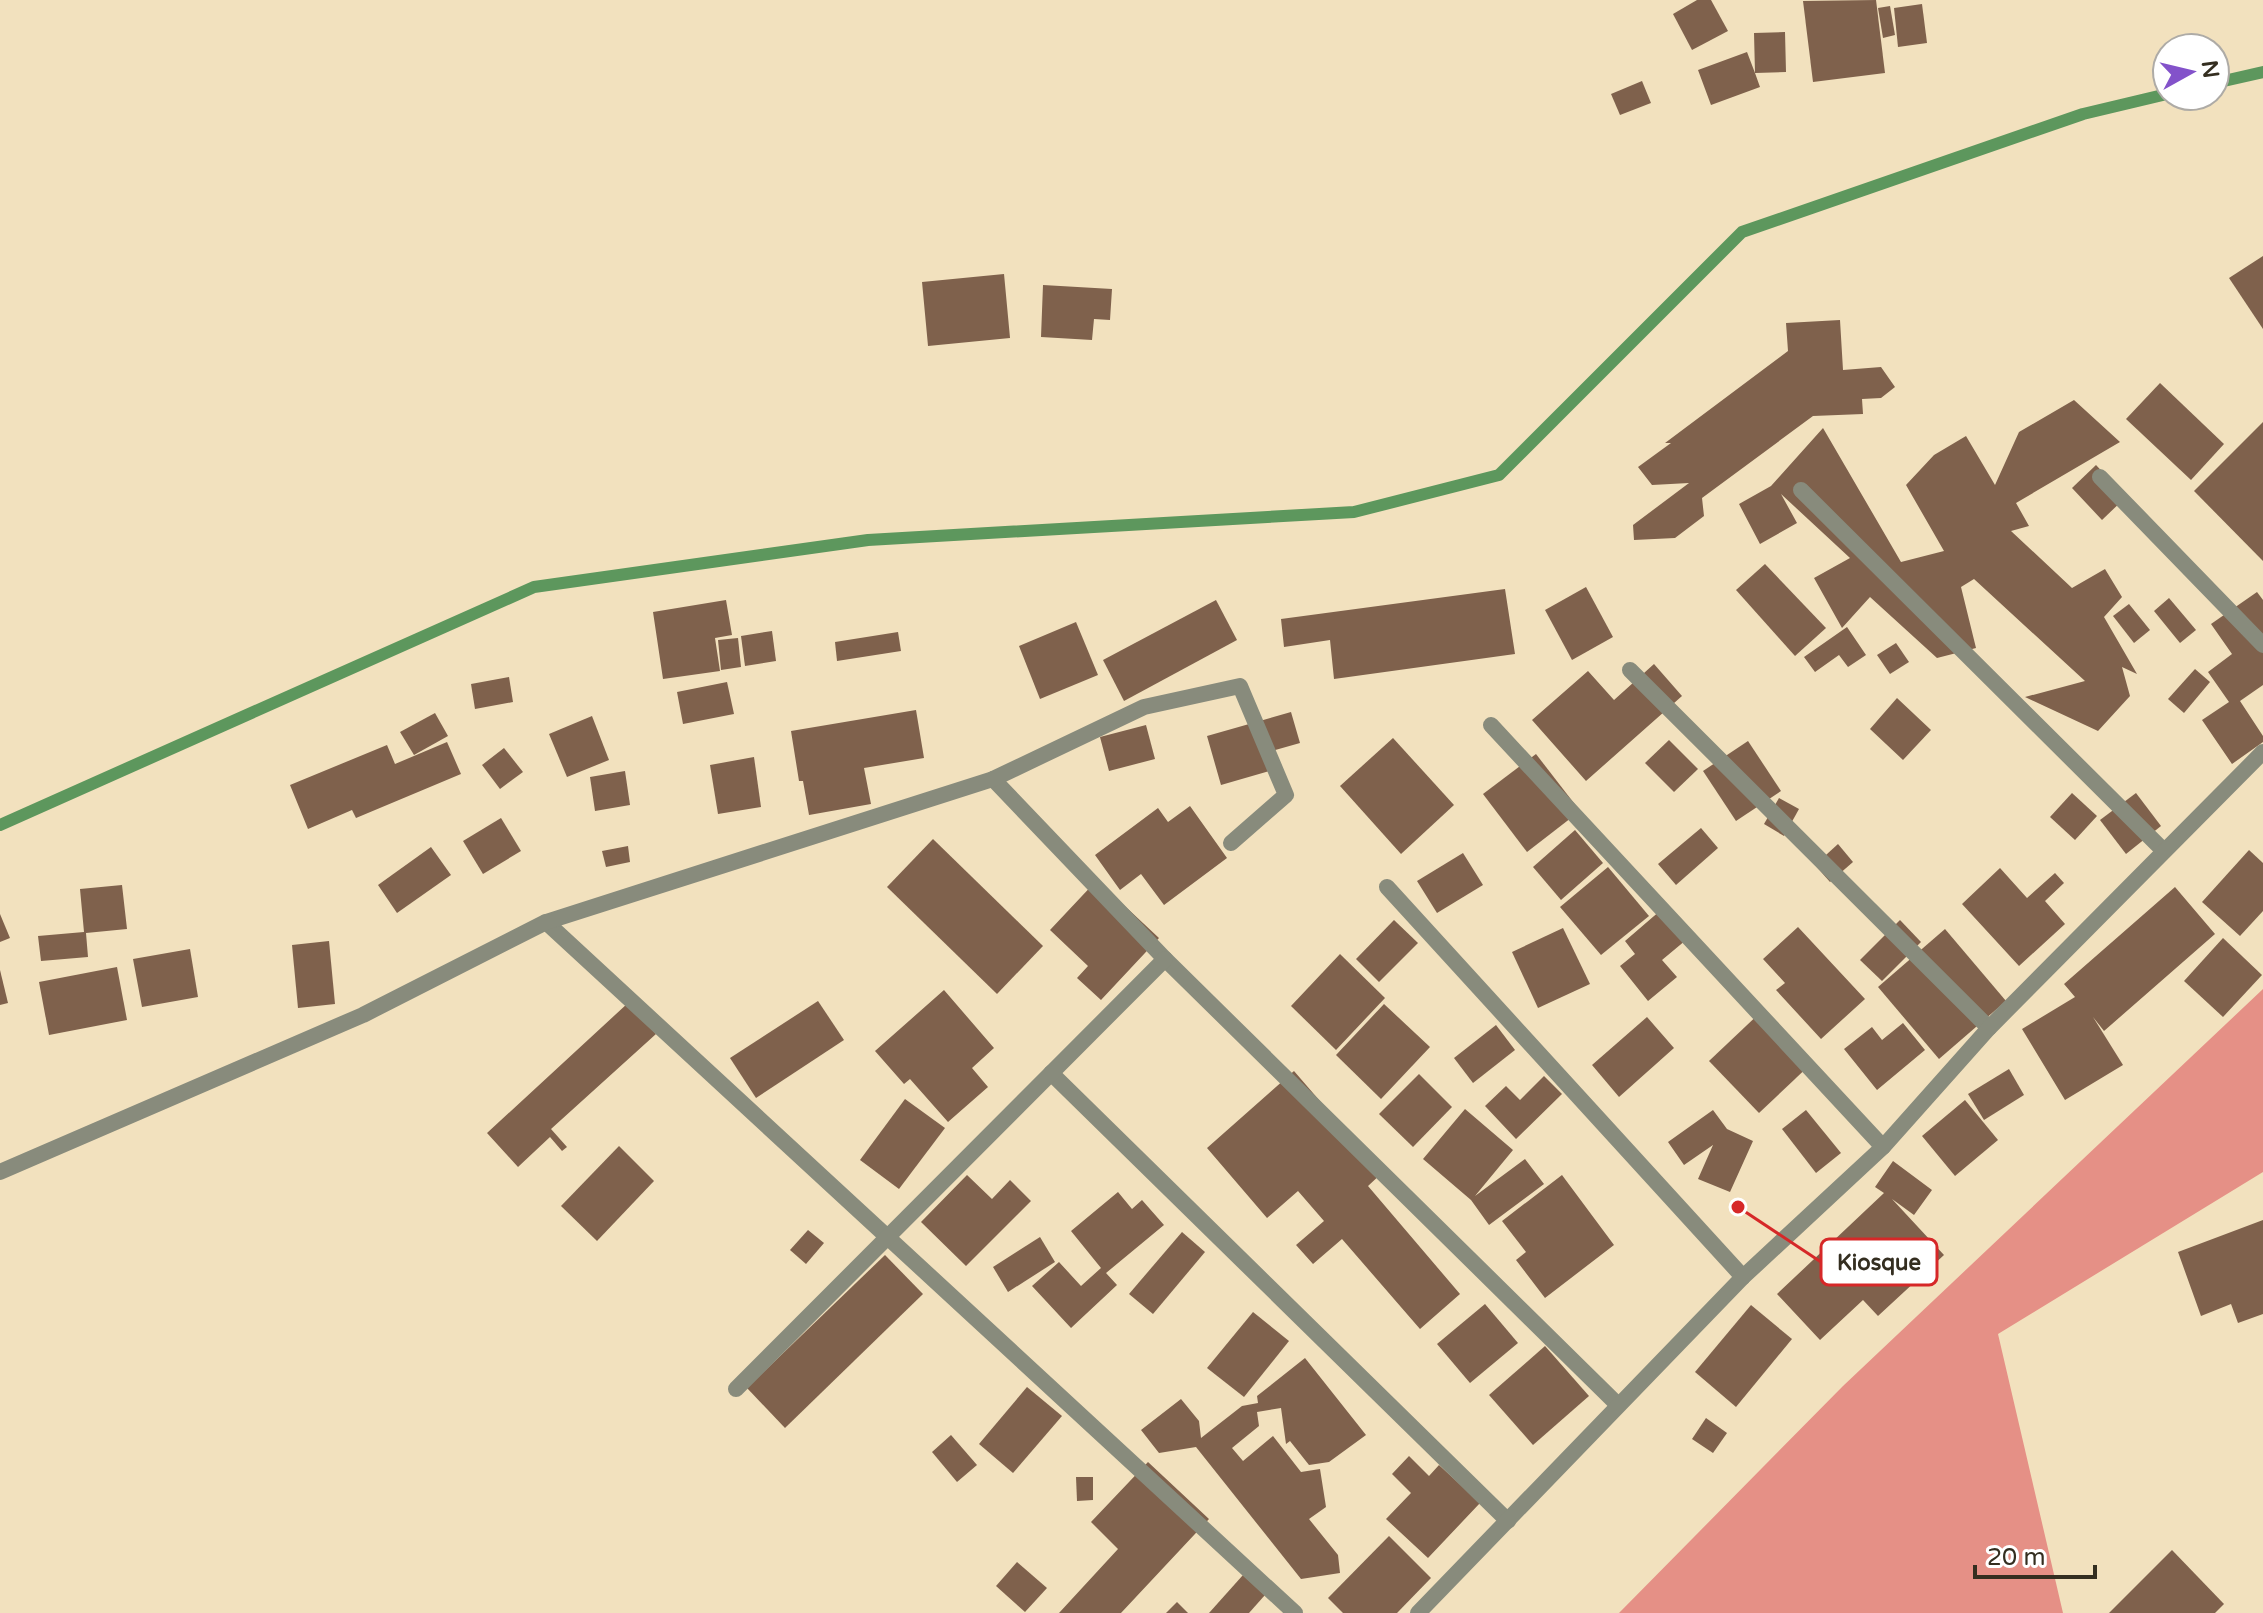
<svg xmlns="http://www.w3.org/2000/svg" width="2263" height="1613" viewBox="0 0 2263 1613" font-family="'Varela Round',sans-serif">
	<style>
		.forest { fill: #e59086 }
		.lines { fill: none; stroke-linecap: round; stroke-linejoin: round }
		.stream { stroke: #5d975d; stroke-width: 12 }
		.building { fill: #7f614c }
		.street { stroke: #888b7c; stroke-width: 16 }
		.leader { fill: none; stroke: #d62828; stroke-width: 3 }
		.callout-dot { fill: #d62828; stroke: #fff; stroke-width: 3 }
		.callout { fill: #fff; stroke: #d62828; stroke-width: 3 }
		.callout-label { font-size: 22px; text-anchor: middle; font-weight: bold; fill: #342e20 }
	</style>
	<rect width="100%" height="100%" fill="#f2e1be"/>
	<polygon class="forest" points="2263,989 2263,1172 1998,1334 2063,1613 1619,1613 1843,1386"/>
	<g class="lines">
		<g class="stream">
			<polyline points="2215,83 2263,72"/>
			<polyline points="0,825 534,587 868,540 1354,512 1499,475 1742,232 2083,114 2167,94"/>
		</g>
	</g>
	<g class="building">
		<polygon points="1697,0 1711,0 1728,31 1692,50 1673,14"/>
		<polygon points="1876,0 1885,73 1813,82 1803,1"/>
		<polygon points="1922,4 1927,43 1898,47 1894,8"/>
		<polygon points="1890,6 1895,35 1883,38 1878,8"/>
		<polygon points="1785,32 1786,72 1755,73 1760,87 1711,105 1698,70 1747,52 1755,73 1754,33"/>
		<polygon points="1642,81 1651,103 1620,115 1611,94"/>
		<polygon points="2263,256 2263,329 2229,278"/>
		<polygon points="1004,274 1010,338 928,346 922,282"/>
		<polygon points="1043,285 1112,289 1110,320 1094,319 1092,340 1041,337"/>
		<polygon points="1840,320 1843,370 1881,367 1895,387 1881,398 1862,399 1863,414 1813,416 1702,498 1704,516 1675,538 1634,540 1633,525 1689,483 1652,485 1638,467 1671,443 1665,443 1788,351 1786,323"/>
		<polygon points="2160,383 2224,444 2191,480 2126,419"/>
		<polygon points="2074,400 2120,442 2016,503 2029,526 2011,531 2072,588 2105,569 2122,597 2104,617 2137,674 2122,667 2130,696 2098,731 2025,697 2085,681 1974,579 1961,587 1976,648 1937,658 1870,597 1842,628 1814,578 1850,558 1781,494 1797,523 1760,544 1739,504 1771,486 1823,428 1901,562 1944,551 1906,485 1934,455 1966,436 1995,485 2019,432"/>
		<polygon points="2263,422 2263,561 2194,491"/>
		<polygon points="2096,465 2126,497 2102,520 2072,488"/>
		<polygon points="1765,564 1826,628 1795,656 1736,590"/>
		<polygon points="1586,587 1613,637 1572,660 1545,610"/>
		<polygon points="1505,589 1515,654 1334,679 1330,640 1284,647 1281,619"/>
		<polygon points="2257,592 2263,600 2263,685 2240,701 2263,736 2263,742 2232,764 2202,720 2229,702 2208,672 2232,654 2211,624"/>
		<polygon points="2169,598 2196,630 2180,643 2154,611"/>
		<polygon points="726,600 732,635 715,638 720,671 663,679 653,612"/>
		<polygon points="1216,600 1237,640 1124,701 1103,660"/>
		<polygon points="2129,604 2150,630 2134,643 2113,616"/>
		<polygon points="1076,622 1098,675 1040,699 1019,646"/>
		<polygon points="1847,627 1866,655 1848,667 1839,655 1815,672 1804,657"/>
		<polygon points="772,631 776,661 745,666 741,636"/>
		<polygon points="898,632 901,651 837,661 835,642"/>
		<polygon points="738,638 741,667 721,670 718,640"/>
		<polygon points="1896,643 1909,662 1890,674 1877,655"/>
		<polygon points="1654,664 1682,696 1586,781 1532,720 1588,671 1614,700"/>
		<polygon points="2195,669 2210,682 2184,713 2168,699"/>
		<polygon points="509,677 513,702 475,709 471,684"/>
		<polygon points="727,682 734,714 683,724 677,692"/>
		<polygon points="1897,698 1931,730 1903,760 1870,729"/>
		<polygon points="916,710 924,758 864,768 871,804 809,815 803,781 799,781 791,731"/>
		<polygon points="1291,712 1300,743 1268,752 1273,770 1221,785 1207,736"/>
		<polygon points="435,713 448,736 414,755 400,732"/>
		<polygon points="592,716 609,760 567,777 549,734"/>
		<polygon points="1146,725 1155,759 1109,771 1100,737"/>
		<polygon points="1393,738 1454,805 1401,854 1340,786"/>
		<polygon points="1669,740 1698,769 1674,792 1645,763"/>
		<polygon points="1748,741 1781,791 1736,821 1703,771"/>
		<polygon points="447,742 461,774 356,818 352,810 308,829 290,785 387,745 395,764"/>
		<polygon points="504,748 523,772 500,789 482,765"/>
		<polygon points="1536,754 1580,811 1527,852 1483,794"/>
		<polygon points="754,757 761,807 718,814 710,765"/>
		<polygon points="625,771 630,805 595,811 590,777"/>
		<polygon points="2072,793 2097,816 2075,840 2050,817"/>
		<polygon points="2136,793 2161,826 2126,854 2100,820"/>
		<polygon points="1779,798 1799,809 1784,836 1764,824"/>
		<polygon points="1190,806 1227,858 1164,905 1141,874 1120,890 1095,855 1158,808 1168,822"/>
		<polygon points="501,818 521,851 483,874 463,841"/>
		<polygon points="1701,828 1718,848 1676,885 1658,864"/>
		<polygon points="1575,830 1603,863 1561,900 1533,867"/>
		<polygon points="933,839 1043,946 997,994 887,887"/>
		<polygon points="1838,844 1853,862 1830,882 1815,865"/>
		<polygon points="628,846 630,862 606,867 602,851"/>
		<polygon points="431,847 451,875 397,913 378,885"/>
		<polygon points="2249,850 2263,863 2263,911 2240,936 2202,902"/>
		<polygon points="1463,853 1483,885 1437,913 1417,881"/>
		<polygon points="1608,867 1649,916 1601,955 1560,907"/>
		<polygon points="2000,868 2027,898 2055,873 2064,883 2045,901 2065,924 2019,966 1962,904"/>
		<polygon points="1097,880 1159,938 1101,1000 1077,978 1088,966 1050,930"/>
		<polygon points="122,885 127,929 86,933 88,957 41,961 38,936 84,932 80,889"/>
		<polygon points="2175,887 2215,934 2104,1031 2093,1017 2123,1065 2065,1100 2022,1029 2075,997 2064,984"/>
		<polygon points="1661,910 1686,940 1662,960 1677,977 1648,1001 1620,966 1635,954 1625,941"/>
		<polygon points="0,914 10,938 0,942"/>
		<polygon points="1394,920 1418,943 1379,982 1356,959"/>
		<polygon points="1900,920 1921,942 1882,981 1860,960"/>
		<polygon points="1798,927 1865,999 1821,1039 1776,990 1785,983 1763,959"/>
		<polygon points="1563,928 1590,984 1538,1008 1512,952"/>
		<polygon points="1945,929 2006,1001 1939,1059 1878,987"/>
		<polygon points="2223,938 2262,975 2223,1017 2184,981"/>
		<polygon points="329,941 335,1004 298,1008 292,945"/>
		<polygon points="190,949 198,997 142,1007 133,959"/>
		<polygon points="1340,954 1385,998 1336,1050 1291,1006"/>
		<polygon points="117,967 127,1020 49,1035 39,982"/>
		<polygon points="0,970 8,1003 0,1005"/>
		<polygon points="944,990 994,1048 972,1068 988,1087 948,1122 910,1079 904,1084 875,1051"/>
		<polygon points="818,1001 844,1040 756,1098 730,1058"/>
		<polygon points="628,1003 656,1034 551,1129 567,1147 562,1151 550,1137 518,1167 487,1133"/>
		<polygon points="1384,1004 1430,1047 1381,1099 1336,1055"/>
		<polygon points="1764,1009 1813,1062 1759,1113 1709,1061"/>
		<polygon points="1647,1017 1674,1048 1619,1097 1592,1065"/>
		<polygon points="1903,1023 1925,1050 1877,1090 1844,1049 1872,1027 1882,1040"/>
		<polygon points="1496,1025 1515,1050 1473,1083 1454,1058"/>
		<polygon points="2009,1069 2024,1095 1984,1120 1968,1094"/>
		<polygon points="1294,1071 1382,1173 1368,1186 1460,1294 1420,1329 1342,1239 1313,1264 1296,1245 1324,1221 1298,1191 1267,1218 1207,1148"/>
		<polygon points="1419,1074 1452,1107 1413,1147 1379,1114"/>
		<polygon points="1544,1076 1562,1094 1516,1139 1485,1106 1506,1086 1520,1100"/>
		<polygon points="905,1099 945,1128 899,1189 860,1160"/>
		<polygon points="1965,1100 1998,1140 1955,1176 1922,1136"/>
		<polygon points="1465,1109 1513,1150 1475,1196 1525,1159 1544,1184 1489,1225 1471,1200 1423,1159"/>
		<polygon points="1713,1110 1727,1129 1753,1141 1730,1192 1698,1179 1713,1145 1684,1165 1668,1142"/>
		<polygon points="1806,1110 1841,1153 1816,1173 1782,1129"/>
		<polygon points="619,1146 654,1181 597,1241 561,1206"/>
		<polygon points="1893,1161 1932,1190 1914,1215 1892,1199 1944,1255 1878,1316 1863,1300 1820,1340 1777,1294 1884,1193 1875,1187"/>
		<polygon points="967,1175 992,1199 1010,1180 1031,1201 966,1266 921,1222"/>
		<polygon points="1562,1175 1614,1245 1545,1298 1516,1260 1526,1252 1502,1221"/>
		<polygon points="1118,1192 1132,1209 1142,1200 1164,1225 1106,1273 1117,1285 1071,1328 1032,1286 1059,1262 1081,1286 1101,1268 1071,1231"/>
		<polygon points="2263,1220 2263,1314 2238,1323 2231,1304 2201,1316 2178,1252"/>
		<polygon points="808,1230 824,1243 806,1264 790,1250"/>
		<polygon points="1182,1232 1205,1252 1153,1314 1129,1294"/>
		<polygon points="1040,1237 1055,1262 1008,1292 993,1267"/>
		<polygon points="885,1255 923,1294 785,1428 747,1388"/>
		<polygon points="1485,1304 1518,1343 1470,1383 1437,1344"/>
		<polygon points="1751,1305 1792,1339 1736,1407 1695,1372"/>
		<polygon points="1253,1312 1289,1341 1244,1397 1207,1368"/>
		<polygon points="1545,1346 1589,1396 1533,1445 1489,1395"/>
		<polygon points="1305,1358 1366,1435 1329,1462 1309,1465 1290,1441 1286,1444 1281,1408 1257,1412 1259,1426 1232,1448 1243,1461 1273,1436 1301,1472 1320,1469 1326,1507 1309,1519 1338,1555 1340,1573 1301,1579 1196,1447 1159,1453 1141,1430 1181,1399 1199,1421 1201,1438 1242,1406 1258,1403 1257,1396"/>
		<polygon points="1027,1387 1062,1416 1013,1473 979,1444"/>
		<polygon points="1706,1418 1727,1433 1713,1453 1692,1439"/>
		<polygon points="951,1435 977,1465 957,1482 932,1452"/>
		<polygon points="1409,1456 1429,1476 1439,1465 1480,1503 1428,1558 1386,1519 1411,1493 1392,1474"/>
		<polygon points="1148,1462 1209,1519 1121,1613 1059,1613 1118,1549 1091,1522"/>
		<polygon points="1076,1477 1093,1477 1093,1500 1077,1501"/>
		<polygon points="1389,1536 1431,1578 1397,1613 1343,1613 1328,1598"/>
		<polygon points="2172,1550 2224,1604 2215,1613 2109,1613"/>
		<polygon points="1017,1562 1047,1588 1025,1612 996,1586"/>
		<polygon points="1243,1575 1265,1595 1249,1613 1209,1613"/>
		<polygon points="1177,1602 1188,1613 1166,1613"/>
	</g>
	<g class="lines">
		<g class="street">
			<polyline points="2100,477 2263,645"/>
			<polyline points="1801,490 2164,851"/>
			<polyline points="1630,670 1989,1028"/>
			<polyline points="1491,725 1883,1147"/>
			<polyline points="993,779 1165,959 1618,1405"/>
			<polyline points="1387,887 1743,1277"/>
			<polyline points="546,922 1295,1613"/>
			<polyline points="1051,1073 1508,1521"/>
			<polyline points="0,1172 363,1015 546,922 993,779 1144,707 1240,686 1286,795 1231,843"/>
			<polyline points="736,1389 1165,959"/>
			<polyline points="1418,1613 1743,1277 1883,1147 1989,1028 2263,752"/>
		</g>
	</g>
	<path class="leader" d="M1738 1207L1821 1262"/>
	<circle class="callout-dot" cx="1738" cy="1207" r="8"/>
	<rect class="callout" x="1821" y="1239" width="116" height="46" rx="8"/>
	<g class="callout-label">
		<text x="1879" y="1270">Kiosque</text>
	</g>
	<g transform="translate(2191 72) rotate(82)"><circle r="38" fill="#ffffff" stroke="#aeaba6" stroke-width="2"/>
	<path d="M0-6L14 30L0 20L-14 30Z" fill="#8352ca"/>
	<text y="-12" font-size="22" font-weight="bold" text-anchor="middle" fill="#342e20">N</text>
	</g>
	<path d="M1975 1565v12h120v-12" fill="none" stroke="#342e20" stroke-width="4"/>
	<text x="1987" y="1565" font-size="24" fill="#342e20" stroke="#ffffff" stroke-width="6" paint-order="stroke">20 m</text>
</svg>
